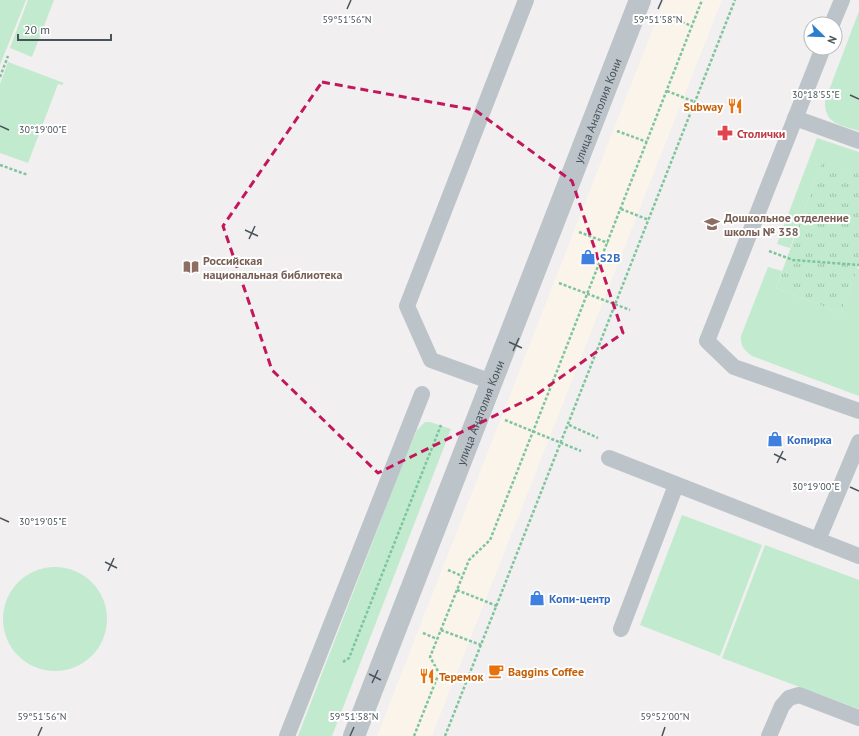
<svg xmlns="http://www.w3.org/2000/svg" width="859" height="736" viewBox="0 0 859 736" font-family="'PT Sans',sans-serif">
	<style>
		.commercial { fill: #faf4ea }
		.grass { fill: #c2eacf }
		.park { fill: url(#park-tufts) }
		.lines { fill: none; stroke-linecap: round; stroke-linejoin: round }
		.path { stroke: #7ec49d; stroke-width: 2.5; stroke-dasharray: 3 2; stroke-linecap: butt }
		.lane { stroke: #bcc4ca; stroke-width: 16 }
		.street { stroke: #bcc4ca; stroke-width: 22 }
		.marked { fill: none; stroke: #c2185b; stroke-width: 3; stroke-dasharray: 8 5; stroke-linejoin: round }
		.ticks { fill: none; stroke: #49535a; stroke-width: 1.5 }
		.labels { text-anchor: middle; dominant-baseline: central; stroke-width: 4; stroke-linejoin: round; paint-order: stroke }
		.food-label { font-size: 12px; font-weight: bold; fill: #c56008; stroke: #fff; text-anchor: start }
		.street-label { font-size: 12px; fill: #49535a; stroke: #fff }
		.health-label { font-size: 12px; font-weight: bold; fill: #be3a42; stroke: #fff; text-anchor: start }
		.education-label { font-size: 12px; font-weight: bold; fill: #785e54; stroke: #fff; text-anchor: start }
		.shop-label { font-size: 12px; font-weight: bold; fill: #366cbe; stroke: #fff; text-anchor: start }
		.ticks-label { font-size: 10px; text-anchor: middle; fill: #49535a; stroke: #fff; stroke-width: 4; stroke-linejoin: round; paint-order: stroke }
	</style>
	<defs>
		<pattern id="park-tufts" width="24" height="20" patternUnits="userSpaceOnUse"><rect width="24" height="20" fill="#c2eacf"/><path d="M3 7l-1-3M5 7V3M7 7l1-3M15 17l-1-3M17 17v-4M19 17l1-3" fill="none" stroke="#a0c0ab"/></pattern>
	</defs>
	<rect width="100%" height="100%" fill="#f1efef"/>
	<polygon class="commercial" points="664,0 722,0 432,736 377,736"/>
	<g class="grass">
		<polygon points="0,0 26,0 0,65"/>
		<polygon points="28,0 54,0 32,57 10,48"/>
		<path d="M859,11V131C841,125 824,124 825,101Z"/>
		<polygon points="8,62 64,83 62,85 58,84 28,163 0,153 0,84"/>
		<polygon points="817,138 859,152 859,174 823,161 790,248 777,244"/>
		<path d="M768,267L782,271L776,288L841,313L857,269H859V396L752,356C744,350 740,346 741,336Z"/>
		<polygon points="425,422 430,422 451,429 332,736 298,736 403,463 417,430"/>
		<polygon points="682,515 762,545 720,656 640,625"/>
		<polygon points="765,545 859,580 859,709 722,658"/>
		<circle cx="55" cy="619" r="52"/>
	</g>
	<polygon class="park" points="823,160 859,174 859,264 841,313 776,288"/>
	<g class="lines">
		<g class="path">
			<polyline points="663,15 692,26"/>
			<polyline points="0,77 8,56"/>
			<polyline points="667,91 695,102"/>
			<polyline points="617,131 647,142"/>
			<polyline points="0,165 28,175"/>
			<polyline points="621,209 649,220"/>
			<polyline points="579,232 608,243"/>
			<polyline points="769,251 793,260 859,265"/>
			<polyline points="559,283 630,310"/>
			<polyline points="505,420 581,451"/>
			<polyline points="569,425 598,438"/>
			<polyline points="448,570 462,576"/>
			<polyline points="457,590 497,606"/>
			<polyline points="441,630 481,645"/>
			<polyline points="423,633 437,639"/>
			<polyline points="343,662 349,658 441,425"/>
			<polyline points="414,736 439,673 430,657 469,560 490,540 557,371 702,0"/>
			<polyline points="445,736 735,0"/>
		</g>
		<g class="lane">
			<polyline points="832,24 842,0"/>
			<polyline points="823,48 707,341 734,367 859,411"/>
			<polyline points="795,118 859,141"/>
			<polyline points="492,382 431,360 407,306 526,0"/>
			<polyline points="609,458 859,556"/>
			<polyline points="818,540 859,442"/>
			<polyline points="621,629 676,485"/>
			<polyline points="287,736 422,394"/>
			<polyline points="769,736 782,706 789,698 799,695 859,718"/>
		</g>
		<path class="street" id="s1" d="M354,736L640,0"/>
	</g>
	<path class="marked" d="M322,82L475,110L572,181L623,333L533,397L378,473L272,370L223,226Z"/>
	<path class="ticks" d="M347,9L351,0M658,9L662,0M850,95L859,99M0,126L9,130M245,230L258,236M249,239L255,226M509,342L522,348M513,351L519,338M774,454L786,460M777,463L783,451M850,487L859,491M0,518L9,522M105,562L117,568M108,571L114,558M369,674L381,680M372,683L378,670M38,736L42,727M350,736L354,727M662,736L665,727"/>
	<defs>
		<symbol id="restaurant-bare" viewBox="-9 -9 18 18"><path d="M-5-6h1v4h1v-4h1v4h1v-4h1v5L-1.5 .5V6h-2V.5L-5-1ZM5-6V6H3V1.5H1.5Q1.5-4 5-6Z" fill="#e8710a" stroke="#fff" stroke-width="2.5" paint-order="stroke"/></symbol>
		<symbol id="pharmacy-bare" viewBox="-9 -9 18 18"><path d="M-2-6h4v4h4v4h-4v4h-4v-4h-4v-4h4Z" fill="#e0444e" stroke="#fff" stroke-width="2.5" paint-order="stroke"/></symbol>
		<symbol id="school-bare" viewBox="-9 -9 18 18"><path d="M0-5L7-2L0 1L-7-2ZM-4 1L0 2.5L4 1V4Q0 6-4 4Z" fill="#8d6e63" stroke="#fff" stroke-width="2.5" paint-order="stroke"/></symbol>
		<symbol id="shop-bare" viewBox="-9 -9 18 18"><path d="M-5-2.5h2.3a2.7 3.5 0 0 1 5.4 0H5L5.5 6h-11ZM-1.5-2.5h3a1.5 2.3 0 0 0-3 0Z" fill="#3f7fe0" stroke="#fff" stroke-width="2.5" paint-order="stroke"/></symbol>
		<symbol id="library-bare" viewBox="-9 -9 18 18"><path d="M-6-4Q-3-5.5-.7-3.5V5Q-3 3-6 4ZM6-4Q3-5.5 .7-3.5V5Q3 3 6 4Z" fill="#8d6e63" stroke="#fff" stroke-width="2.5" paint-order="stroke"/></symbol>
		<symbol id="cafe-bare" viewBox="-9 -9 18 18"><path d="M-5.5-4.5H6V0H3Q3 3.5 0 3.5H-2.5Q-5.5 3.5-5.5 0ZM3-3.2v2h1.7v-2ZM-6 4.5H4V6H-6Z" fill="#e8710a" stroke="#fff" stroke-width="2.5" paint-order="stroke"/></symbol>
	</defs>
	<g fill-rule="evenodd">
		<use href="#restaurant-bare" x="724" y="95" width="22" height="22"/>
		<use href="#pharmacy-bare" x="714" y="122" width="22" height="22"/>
		<use href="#school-bare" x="701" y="213" width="22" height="22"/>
		<use href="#shop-bare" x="577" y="246" width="22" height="22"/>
		<use href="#library-bare" x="180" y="256" width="22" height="22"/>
		<use href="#shop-bare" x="764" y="428" width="22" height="22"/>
		<use href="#shop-bare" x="526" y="587" width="22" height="22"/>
		<use href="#cafe-bare" x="485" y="660" width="22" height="22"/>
		<use href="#restaurant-bare" x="416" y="665" width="22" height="22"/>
	</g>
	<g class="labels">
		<g class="food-label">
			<text x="723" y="106" text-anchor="end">Subway</text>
			<text x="508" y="671">Baggins Coffee</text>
			<text x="439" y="676">Теремок</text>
		</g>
		<g class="street-label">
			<text stroke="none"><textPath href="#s1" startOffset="671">улица Анатолия Кони</textPath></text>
			<text stroke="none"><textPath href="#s1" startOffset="347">улица Анатолия Кони</textPath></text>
		</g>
		<g class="health-label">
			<text x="737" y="133">Столички</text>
		</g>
		<g class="education-label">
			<text x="724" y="217">Дошкольное отделение<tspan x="724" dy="14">школы № 358</tspan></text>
			<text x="203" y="260">Российская<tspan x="203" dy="14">национальная библиотека</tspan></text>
		</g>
		<g class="shop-label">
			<text x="600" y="257">S2B</text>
			<text x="787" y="439">Копирка</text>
			<text x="549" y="598">Копи-центр</text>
		</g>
	</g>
	<g class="ticks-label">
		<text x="347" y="23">59°51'56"N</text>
		<text x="658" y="23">59°51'58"N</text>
		<text x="816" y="98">30°18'55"E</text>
		<text x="43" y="133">30°19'00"E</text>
		<text x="816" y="490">30°19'00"E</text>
		<text x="43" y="525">30°19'05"E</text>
		<text x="42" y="720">59°51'56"N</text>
		<text x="354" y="720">59°51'58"N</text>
		<text x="665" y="720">59°52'00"N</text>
	</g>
	<g transform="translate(823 36) rotate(113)"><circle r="19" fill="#ffffff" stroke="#b6babd"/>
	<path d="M0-3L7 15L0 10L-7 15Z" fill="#2d7dcd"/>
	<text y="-6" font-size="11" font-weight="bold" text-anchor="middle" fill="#49535a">N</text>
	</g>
	<path d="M18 34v6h93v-6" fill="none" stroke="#49535a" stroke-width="2"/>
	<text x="24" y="34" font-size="12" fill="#49535a" stroke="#ffffff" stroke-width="3" paint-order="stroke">20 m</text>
</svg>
